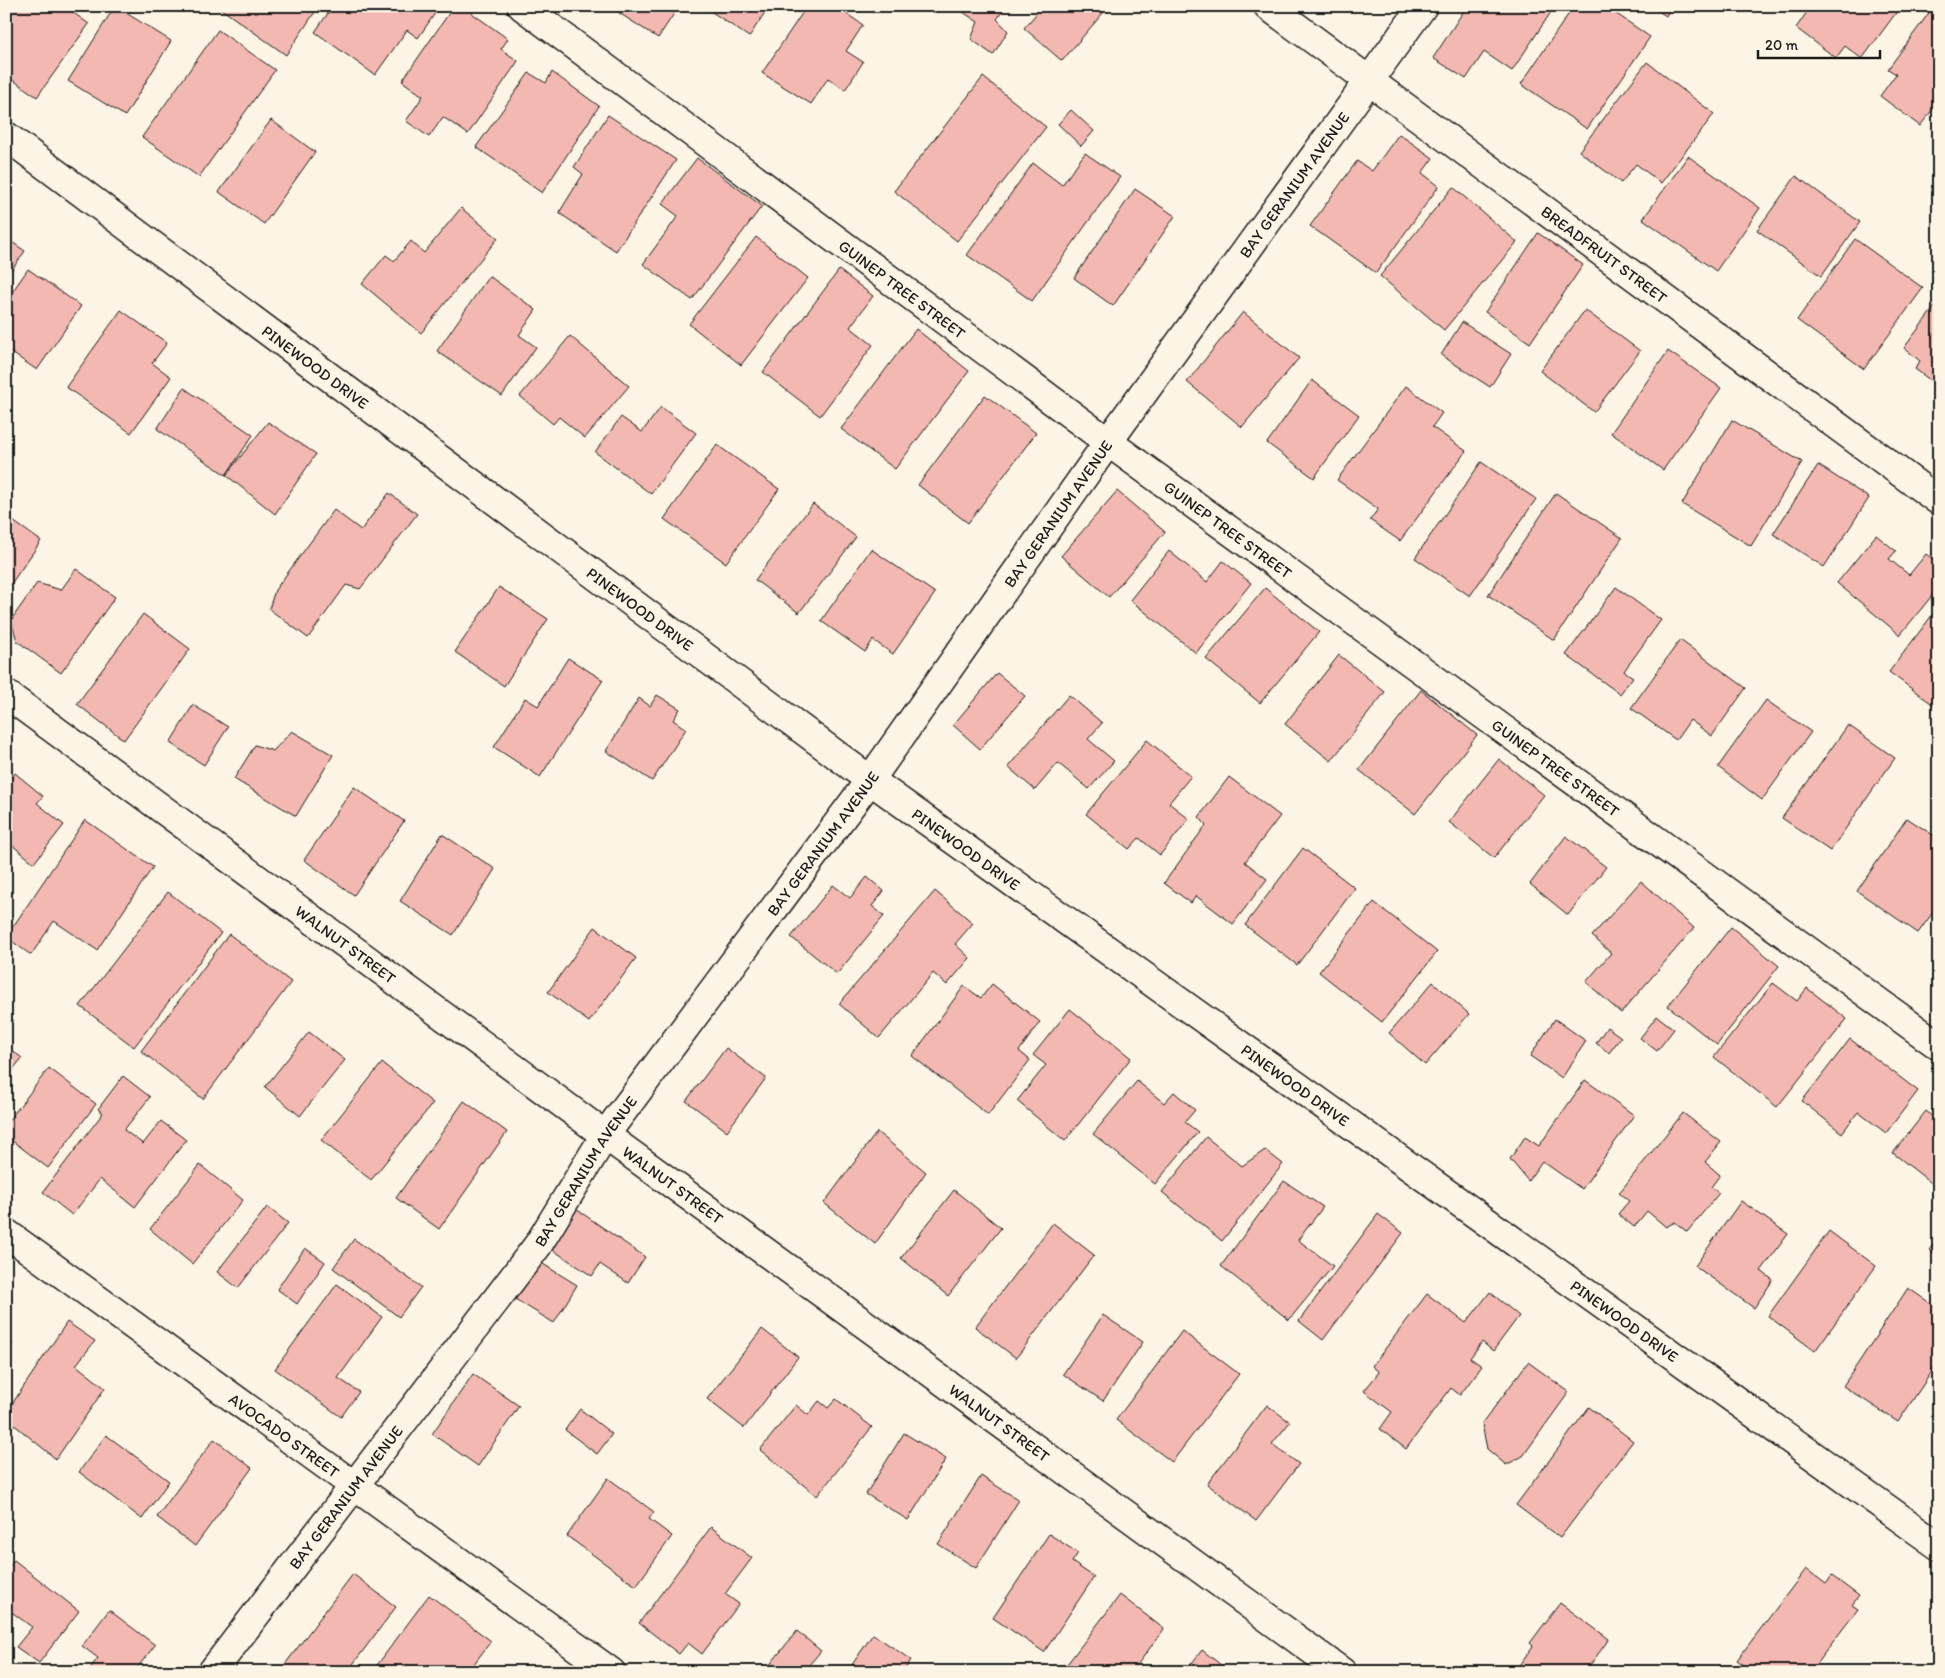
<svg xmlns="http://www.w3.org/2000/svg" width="1945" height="1678" font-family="Itim,sans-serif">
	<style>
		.building { fill: #f4b8b2; stroke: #1c1c1c }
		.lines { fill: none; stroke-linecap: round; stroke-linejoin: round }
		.minor-casing { stroke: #1c1c1c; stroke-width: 31 }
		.secondary-casing { stroke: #1c1c1c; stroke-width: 31 }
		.minor { stroke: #fcf5e5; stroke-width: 28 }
		.secondary { stroke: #fcf5e5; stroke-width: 28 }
		.labels { text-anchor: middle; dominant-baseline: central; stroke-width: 4; stroke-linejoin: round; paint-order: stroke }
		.street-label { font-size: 16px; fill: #1c1c1c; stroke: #fcf5e5 }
	</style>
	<rect width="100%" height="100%" fill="#fcf5e5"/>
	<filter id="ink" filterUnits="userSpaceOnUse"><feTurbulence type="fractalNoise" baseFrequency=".02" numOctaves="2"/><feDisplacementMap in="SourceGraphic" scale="10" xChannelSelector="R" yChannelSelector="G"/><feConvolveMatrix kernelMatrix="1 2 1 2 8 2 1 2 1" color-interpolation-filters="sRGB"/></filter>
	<g filter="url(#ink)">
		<path class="building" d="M6,6H70L68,9L89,24L37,97L6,75Z
			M115,6L171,41L125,116L68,81Z
			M217,6H319L286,55Z
			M333,6H440L418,38L407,30L375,75L315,32Z
			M454,6H462L508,39L501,49L518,61L468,134L443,117L429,137L406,121L423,96L402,81Z
			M623,6H679L658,38L619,13Z
			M703,6H769L749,37Z
			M807,6H835L863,25L846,51L863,62L845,90L828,78L811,104L762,73Z
			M954,6H1006L997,19L1008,31L993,55L971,39L978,22Z
			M1043,6H1109L1062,61L1024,28Z
			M1467,6H1555L1512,71L1484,52L1466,79L1433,58Z
			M1574,6H1605L1650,37L1587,129L1521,84Z
			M1651,6H1672L1666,16Z
			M1811,6H1901L1862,59L1845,46L1836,58L1796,28Z
			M1934,6H1939V101L1920,126L1880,96L1896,74L1888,69Z
			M218,30L275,70L199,177L142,137Z
			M1647,62L1714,114L1661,183L1636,164L1621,183L1579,151Z
			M552,72L599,106L542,193L476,147L529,73L546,83Z
			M983,77L1046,127L957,241L894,191Z
			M1071,110L1094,131L1081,146L1058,124Z
			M608,115L676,160L616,251L559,213L583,174L574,167Z
			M271,120L315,152L264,224L219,192Z
			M1399,134L1433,158L1422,173L1439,186L1376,273L1310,226L1357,161L1372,171Z
			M1085,153L1120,177L1032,301L967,255L1033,163L1062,185Z
			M1688,156L1760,208L1716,271L1643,219Z
			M697,158L762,206L692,300L643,264L678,216L662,204Z
			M1796,176L1860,222L1821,276L1757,230Z
			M1453,187L1517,242L1444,330L1380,276Z
			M1135,189L1175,216L1113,306L1074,278Z
			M461,208L498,238L421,333L362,284L386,255L394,261L411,241L424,253Z
			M1538,233L1583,265L1530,343L1485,312Z
			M756,237L808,278L741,365L689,324Z
			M6,238L25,251L6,278Z
			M1855,239L1923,288L1864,369L1797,320Z
			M28,269L81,306L37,370L6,349V301Z
			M839,270L873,296L850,327L873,345L820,416L763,372Z
			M489,276L536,310L519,335L536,347L502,396L437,351Z
			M1939,301V384L1938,386L1915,369L1920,361L1904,348Z
			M121,310L167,343L152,363L171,377L131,433L66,387Z
			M1585,310L1640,351L1594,412L1540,371Z
			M1243,312L1299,358L1242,427L1187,382Z
			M1462,322L1511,354L1490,387L1441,355Z
			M916,329L969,371L895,469L841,429Z
			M570,336L629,386L585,438L559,417L553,424L520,396Z
			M1668,351L1721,388L1663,470L1611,433Z
			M1312,380L1359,415L1314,478L1267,443Z
			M1406,386L1442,413L1432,427L1466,451L1400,541L1370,520L1378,509L1337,480Z
			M184,388L253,435L226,475L157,429Z
			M985,395L1036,433L968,523L918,485Z
			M661,407L696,433L651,494L595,452L621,417L642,432Z
			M1732,420L1802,462L1751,546L1682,504Z
			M268,422L316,454L275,514L226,475Z
			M717,445L779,489L726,563L664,519Z
			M1481,462L1536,499L1470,596L1415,558Z
			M1818,465L1869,498L1824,567L1773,534Z
			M1117,491L1165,532L1109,597L1061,556Z
			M389,493L417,514L360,589L346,585L308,638L269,609L275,590L334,510L361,530Z
			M1556,493L1622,538L1554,640L1488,595Z
			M813,504L856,537L799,613L755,580Z
			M6,516L41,541L6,591Z
			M1876,535L1896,551L1889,559L1909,575L1926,554L1939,564V587L1900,635L1837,583Z
			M871,549L935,593L893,654L873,640L865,652L821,621Z
			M1169,551L1207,582L1223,561L1251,583L1196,653L1130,600Z
			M76,569L115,597L61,673L17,641L11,620L37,583L61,590Z
			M499,587L548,619L504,686L455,652Z
			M1616,587L1661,620L1624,671L1633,677L1620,694L1566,655Z
			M1265,588L1319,632L1260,703L1206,659Z
			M1939,606V709L1889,672Z
			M143,614L190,649L124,740L77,704Z
			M1680,640L1746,688L1712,736L1690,720L1676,740L1631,708Z
			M1339,655L1385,692L1331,761L1285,724Z
			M568,658L603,680L540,777L494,747L525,698L538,706Z
			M997,673L1025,696L980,749L953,725Z
			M1421,690L1477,735L1415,814L1359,770Z
			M657,695L680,709L673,720L686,729L652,781L606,751L639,698L650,706Z
			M1069,695L1102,723L1088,739L1114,761L1089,789L1058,763L1035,790L1008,767Z
			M1766,700L1811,732L1762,800L1718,767Z
			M193,705L228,727L204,765L170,743Z
			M1848,725L1895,758L1830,851L1782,818Z
			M292,731L333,755L296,816L234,779L255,745L273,751Z
			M1147,740L1191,776L1169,803L1189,819L1160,855L1139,838L1129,849L1086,814Z
			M1499,759L1544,795L1494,858L1449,822Z
			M15,773L43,796L37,803L64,825L34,863L6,840V778L9,781Z
			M1229,777L1280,816L1245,862L1267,879L1233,924L1196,896L1191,903L1164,883L1206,825L1199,817Z
			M354,787L404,821L354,895L304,860Z
			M1907,818L1939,839V904L1918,933L1857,891Z
			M85,820L153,867L97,950L54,921L31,955L6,937Z
			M442,834L495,869L453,935L400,901Z
			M1566,836L1606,867L1568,915L1530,884Z
			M1303,848L1355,888L1297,965L1245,925Z
			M867,877L884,891L872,906L884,916L837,974L791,937L833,885L850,898Z
			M1641,881L1694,928L1621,1013L1586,982L1611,953L1592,936Z
			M935,891L973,923L955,944L970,958L947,985L933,973L879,1038L839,1004Z
			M168,892L221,933L134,1047L80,1006Z
			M1374,902L1437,952L1382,1022L1319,972Z
			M595,927L636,958L589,1022L548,992Z
			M1731,927L1779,966L1717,1045L1668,1006Z
			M229,934L291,982L203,1099L141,1051Z
			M1433,982L1469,1014L1425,1065L1389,1033Z
			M1773,983L1797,1001L1807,988L1847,1019L1777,1107L1714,1057Z
			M992,984L1040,1022L1019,1051L1030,1060L988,1115L912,1056L964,986L981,998Z
			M1070,1009L1131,1058L1065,1141L1017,1101L1046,1065L1033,1055Z
			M1657,1016L1674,1029L1657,1051L1640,1038Z
			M1555,1019L1586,1041L1562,1078L1530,1056Z
			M1607,1027L1621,1037L1609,1053L1596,1043Z
			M309,1032L345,1060L300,1116L265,1087Z
			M1850,1039L1918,1091L1886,1133L1858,1112L1842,1133L1802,1101Z
			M6,1046L22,1058L6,1078Z
			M726,1048L766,1078L727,1131L686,1101Z
			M382,1063L433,1103L371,1180L321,1140Z
			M49,1068L96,1104L48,1168L6,1136V1124Z
			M123,1076L150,1097L124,1130L143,1144L161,1121L186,1140L135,1207L100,1179L72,1215L43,1192L103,1113L98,1109Z
			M1585,1080L1634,1115L1582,1189L1542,1161L1528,1181L1510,1159L1525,1137L1539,1146Z
			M1137,1081L1164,1103L1174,1092L1195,1110L1185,1122L1198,1132L1155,1184L1093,1134Z
			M464,1101L507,1132L439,1229L396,1198Z
			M1926,1111L1939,1122V1189L1893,1153Z
			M1683,1113L1721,1142L1705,1162L1720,1175L1711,1187L1719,1193L1687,1232L1675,1222L1666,1227L1647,1211L1634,1227L1618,1214L1629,1201L1619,1193Z
			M877,1132L926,1172L875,1244L824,1203Z
			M1206,1137L1242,1166L1265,1150L1283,1164L1222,1241L1162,1192Z
			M200,1165L243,1200L192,1264L150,1229Z
			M1284,1181L1323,1207L1298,1240L1333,1266L1289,1320L1221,1266Z
			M954,1190L1001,1228L948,1296L901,1258Z
			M1741,1201L1788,1234L1761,1271L1773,1280L1754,1308L1695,1266Z
			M267,1207L288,1223L238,1288L217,1272Z
			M576,1209L645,1257L628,1283L600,1264L592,1276L550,1248Z
			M1378,1214L1403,1233L1323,1340L1299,1321Z
			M1053,1223L1094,1255L1016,1358L975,1327Z
			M1829,1231L1876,1266L1815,1351L1768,1316Z
			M1939,1237V1258L1929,1250Z
			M354,1239L421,1287L399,1317L333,1268Z
			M305,1248L325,1262L297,1304L277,1289Z
			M538,1261L577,1285L554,1323L515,1299Z
			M337,1284L382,1317L338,1378L359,1392L341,1417L275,1369Z
			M1908,1288L1939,1309V1361L1898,1422L1843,1386Z
			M1490,1292L1519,1316L1493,1351L1482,1342L1470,1358L1482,1366L1460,1395L1451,1388L1406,1449L1380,1429L1392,1412L1364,1391L1379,1372L1372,1366L1427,1294L1466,1323Z
			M1103,1315L1143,1342L1103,1401L1063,1374Z
			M67,1322L95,1341L76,1365L105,1388L56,1459L6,1418V1413Z
			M762,1329L798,1357L744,1428L707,1399Z
			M1182,1331L1239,1374L1172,1462L1116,1420Z
			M6,1339L13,1343L6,1354Z
			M1528,1362L1569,1392L1523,1456L1506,1465L1487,1449L1482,1424Z
			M473,1374L519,1406L478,1466L432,1434Z
			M836,1399L872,1427L817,1496L760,1450L796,1405L808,1415L819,1401L828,1408Z
			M1267,1405L1290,1422L1272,1444L1299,1464L1256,1521L1207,1484Z
			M1589,1407L1633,1441L1560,1538L1516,1505Z
			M580,1409L612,1434L597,1454L565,1430Z
			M904,1433L946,1459L908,1520L866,1494Z
			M106,1435L169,1481L142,1519L79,1472Z
			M214,1439L252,1468L195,1546L157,1517Z
			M981,1476L1019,1500L976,1568L938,1544Z
			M608,1478L654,1512L649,1519L672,1536L636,1586L567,1536Z
			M711,1527L752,1558L725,1594L739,1604L702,1654L688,1643L679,1654L639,1623Z
			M1049,1534L1078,1553L1072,1562L1094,1577L1044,1652L993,1618Z
			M14,1560L79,1611L39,1663L16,1647L32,1627L6,1608V1571Z
			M1806,1569L1826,1584L1832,1576L1859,1596L1852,1605L1858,1609L1810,1672H1753L1737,1660Z
			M353,1574L396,1607L347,1672L280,1671Z
			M429,1595L491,1641L468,1672H372Z
			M1120,1595L1164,1629L1132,1672H1061Z
			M1560,1603L1609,1639L1585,1672H1514L1533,1646L1530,1643Z
			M109,1610L155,1645L134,1672H87L98,1658L82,1646Z
			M797,1631L821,1651L803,1672H764Z
			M873,1634L911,1660L903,1672H847Z
			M1202,1650L1230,1672H1185Z"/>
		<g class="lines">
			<g class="minor-casing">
				<g id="minor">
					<path id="s1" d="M522,6L1108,442L1939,1046"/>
					<path id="s2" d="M1268,6L1939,501"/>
					<path id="s3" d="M6,694L605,1135L1342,1672"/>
					<path id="s4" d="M6,1233L611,1672"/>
					<path id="s5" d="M212,1672L538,1245L605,1135L870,780L1108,442L1423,6"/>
				</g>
			</g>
			<g class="secondary-casing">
				<g id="secondary">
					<path id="s6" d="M6,136L870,780L1939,1546"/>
				</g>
			</g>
			<use href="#minor" class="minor"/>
			<use href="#secondary" class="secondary"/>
		</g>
	</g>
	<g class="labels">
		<g class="street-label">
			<text stroke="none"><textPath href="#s5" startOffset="1840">BAY GERANIUM AVENUE</textPath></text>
			<text stroke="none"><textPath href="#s2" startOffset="418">BREADFRUIT STREET</textPath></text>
			<text stroke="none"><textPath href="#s1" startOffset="474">GUINEP TREE STREET</textPath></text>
			<text stroke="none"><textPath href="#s6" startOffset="386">PINEWOOD DRIVE</textPath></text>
			<text stroke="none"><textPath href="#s5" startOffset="1435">BAY GERANIUM AVENUE</textPath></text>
			<text stroke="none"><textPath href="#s1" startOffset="879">GUINEP TREE STREET</textPath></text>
			<text stroke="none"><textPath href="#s6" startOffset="791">PINEWOOD DRIVE</textPath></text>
			<text stroke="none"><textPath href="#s1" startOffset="1284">GUINEP TREE STREET</textPath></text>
			<text stroke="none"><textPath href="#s5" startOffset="1030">BAY GERANIUM AVENUE</textPath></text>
			<text stroke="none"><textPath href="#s6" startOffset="1196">PINEWOOD DRIVE</textPath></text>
			<text stroke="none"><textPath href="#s3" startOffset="422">WALNUT STREET</textPath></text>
			<text stroke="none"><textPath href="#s6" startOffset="1601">PINEWOOD DRIVE</textPath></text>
			<text stroke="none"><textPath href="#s5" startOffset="625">BAY GERANIUM AVENUE</textPath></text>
			<text stroke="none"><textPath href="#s3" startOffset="828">WALNUT STREET</textPath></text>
			<text stroke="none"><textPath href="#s6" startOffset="2006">PINEWOOD DRIVE</textPath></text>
			<text stroke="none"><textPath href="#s3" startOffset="1232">WALNUT STREET</textPath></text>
			<text stroke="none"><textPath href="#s4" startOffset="344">AVOCADO STREET</textPath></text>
			<text stroke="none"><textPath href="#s5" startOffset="220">BAY GERANIUM AVENUE</textPath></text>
		</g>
	</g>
	<rect width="1945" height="1678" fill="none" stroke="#fcf5e5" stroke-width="25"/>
	<rect x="12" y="12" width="1920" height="1653" fill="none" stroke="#1c1c1c" stroke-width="2" filter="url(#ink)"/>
	<path d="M1758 50v8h122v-8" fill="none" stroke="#1c1c1c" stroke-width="2.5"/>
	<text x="1765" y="50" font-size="15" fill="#1c1c1c" stroke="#fcf5e5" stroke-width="4" paint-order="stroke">20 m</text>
</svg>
